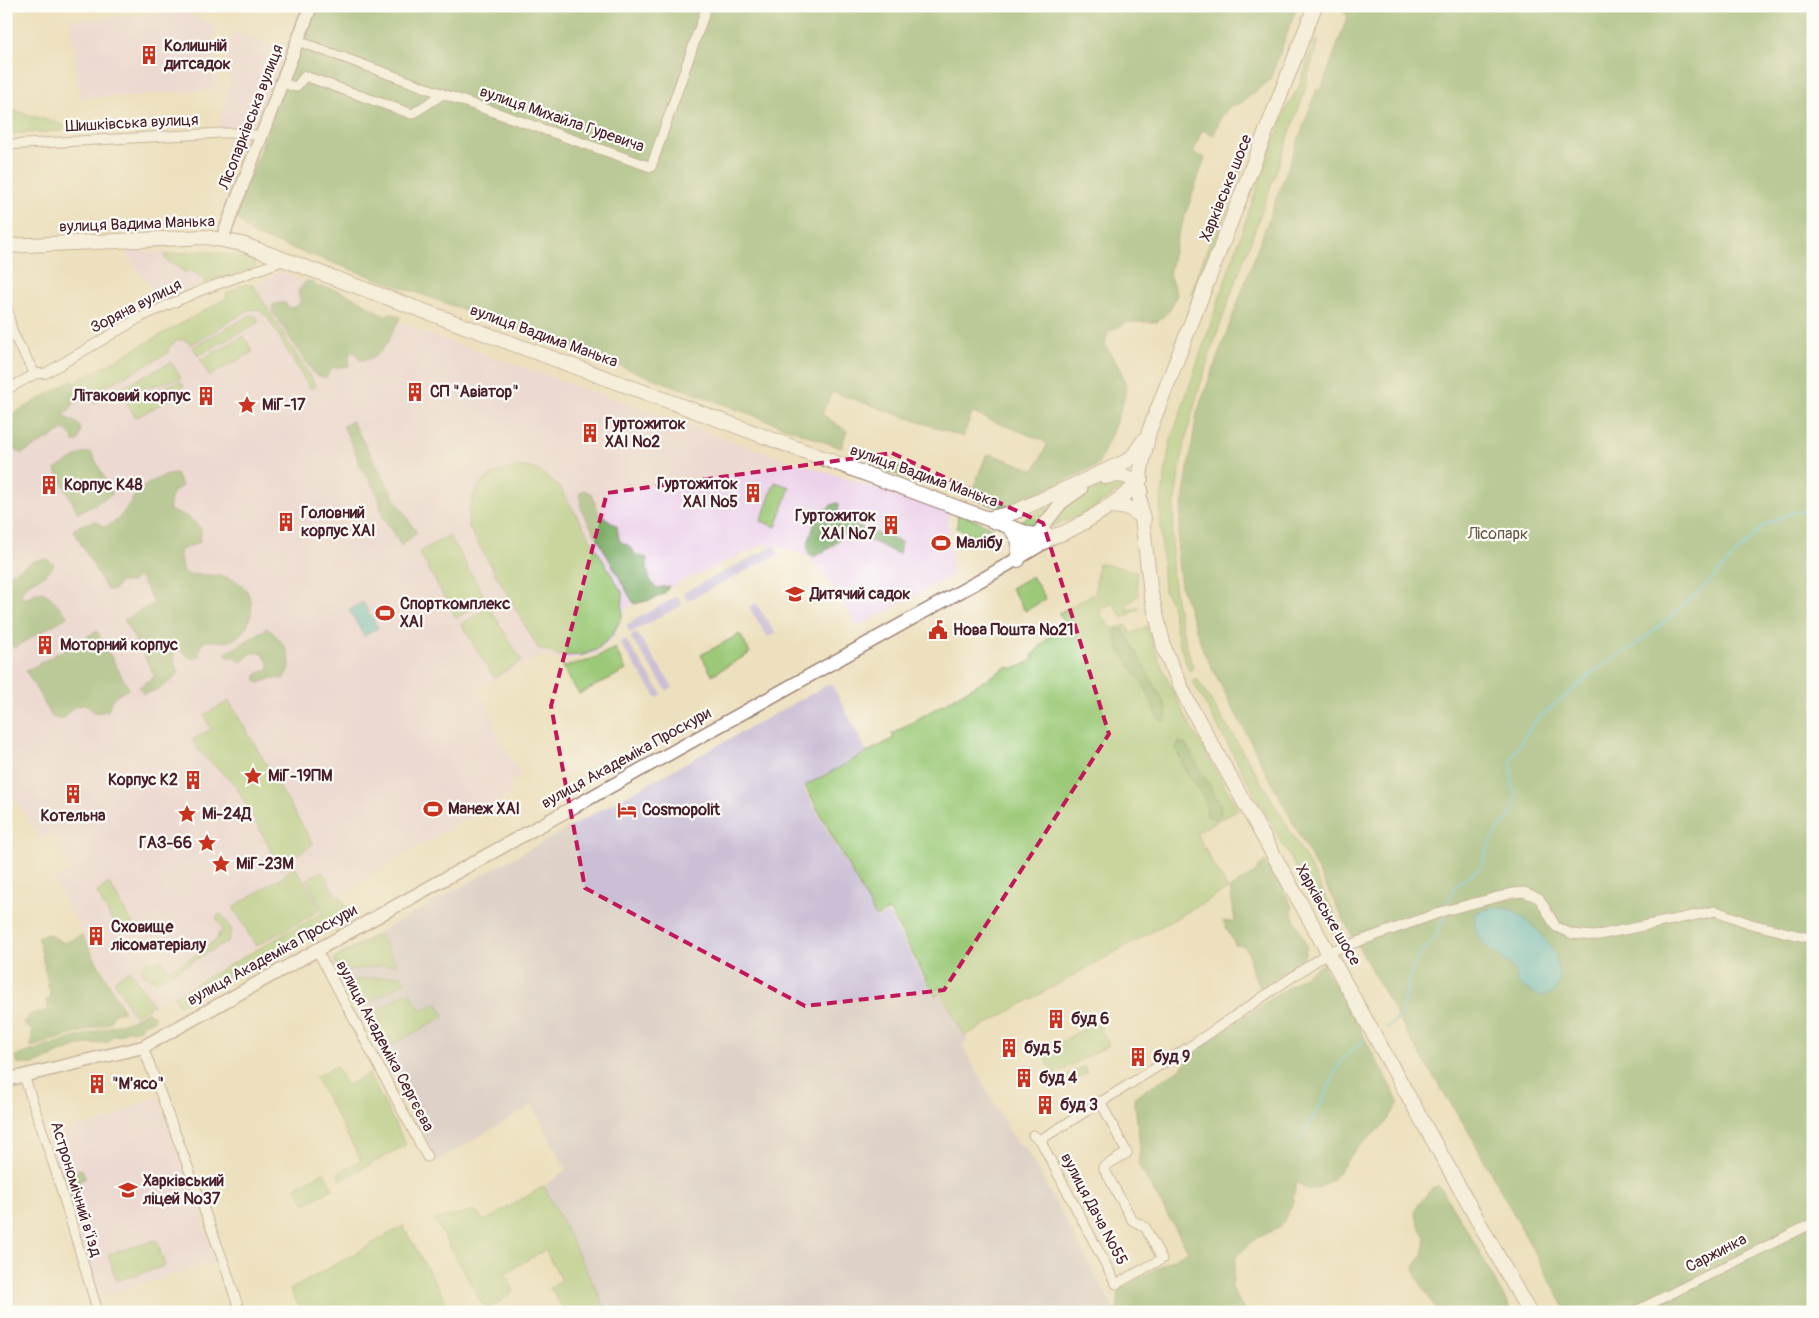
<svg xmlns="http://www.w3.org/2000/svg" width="1819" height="1318" font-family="Pangolin,sans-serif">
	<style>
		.built { fill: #ecd1ea }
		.industrial { fill: #cbbfd5 }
		.green { fill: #9bc977; stroke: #727451 }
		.forest { fill: #7cad68; stroke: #63664a }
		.water { fill: #54c0cf; stroke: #4f707d }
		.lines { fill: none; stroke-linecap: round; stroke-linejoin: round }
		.stream { stroke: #54c0cf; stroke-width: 2.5 }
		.street-casing { stroke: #9c8074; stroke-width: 11 }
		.secondary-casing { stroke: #9c8074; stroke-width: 15 }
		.primary-casing { stroke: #9c8074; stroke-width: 16 }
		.street { stroke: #fff; stroke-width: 9 }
		.secondary { stroke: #fff; stroke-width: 12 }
		.primary { stroke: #fff; stroke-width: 14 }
		.marked { fill: none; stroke: #c2185b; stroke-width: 4; stroke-dasharray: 10 6; stroke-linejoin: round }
		.labels { text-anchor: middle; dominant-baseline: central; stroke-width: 4.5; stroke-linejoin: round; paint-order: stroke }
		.poi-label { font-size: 16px; font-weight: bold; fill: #4a1f2b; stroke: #fdfcf7; text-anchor: start }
		.street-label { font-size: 16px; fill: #4a1f2b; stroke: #fdfcf7 }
		.park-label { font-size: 16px; fill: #665a46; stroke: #fdfcf7 }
	</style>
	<rect width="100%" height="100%" fill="#fdfcf7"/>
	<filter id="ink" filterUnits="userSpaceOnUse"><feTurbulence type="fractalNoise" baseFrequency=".02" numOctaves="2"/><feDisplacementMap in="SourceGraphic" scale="10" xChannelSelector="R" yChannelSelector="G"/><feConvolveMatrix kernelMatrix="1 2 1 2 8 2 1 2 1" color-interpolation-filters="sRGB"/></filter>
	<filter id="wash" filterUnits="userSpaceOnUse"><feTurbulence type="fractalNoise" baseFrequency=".0096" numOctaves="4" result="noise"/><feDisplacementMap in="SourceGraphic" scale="20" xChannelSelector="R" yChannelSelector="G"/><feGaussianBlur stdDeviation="1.12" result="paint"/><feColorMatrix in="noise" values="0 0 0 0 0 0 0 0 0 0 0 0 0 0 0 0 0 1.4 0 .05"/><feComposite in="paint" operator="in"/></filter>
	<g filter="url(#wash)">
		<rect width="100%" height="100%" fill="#ede0be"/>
		<path class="built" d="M183,13L214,24L218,89L80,99L71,20Z
			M234,31L287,50L252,130L218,128L231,79L223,69Z
			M124,252H162L197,269L210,281L161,302Z
			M281,272L420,331L746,446L948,512L952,575L858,626L826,576L810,558L792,550L765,544L632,604L625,610L614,637L596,654L559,661L540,655L478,690L496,721L493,726L521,776L508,783L513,793L379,869L322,910L131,1019L53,880L71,870L52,834L40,840L14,795L6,797V419L227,298L226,294L245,284L253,285Z
			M158,1097L217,1262L96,1298L46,1136L119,1117L118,1114Z"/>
		<path class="industrial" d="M774,546L779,554L687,601L683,593Z
			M677,596L682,605L630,633L626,625Z
			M756,603L775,633L768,637L749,607Z
			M636,632L673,687L667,691L630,636Z
			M625,639L662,694L657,698L620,643Z
			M831,683L867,752L803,787L877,919L888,913L934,997L940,994L968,1041L962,1045L1015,1141L1026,1149L1115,1310L1112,1312H597L605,1307L544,1186L566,1170L533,1105L437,1161L408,1107L414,1103L332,958Z"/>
		<path class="green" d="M1315,40L1319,41L1305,84L1307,85C1284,150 1261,214 1237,278C1205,366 1173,454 1172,549C1171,590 1182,629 1193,668L1189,671L1179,642L1170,600L1164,591L1163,574L1160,507L1170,443L1259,182L1286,109L1299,87Z
			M6,108L64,125L63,131L6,134Z
			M1241,160L1244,161L1197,295L1191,294C1206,248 1225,205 1241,160Z
			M203,251L238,256L253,261L256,267L204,283L202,277L189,270L186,273L165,259V255Z
			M245,284L253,285L316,386L314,388L310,389L267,316L259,310L250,309L191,345L185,340H177L168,349V353L6,440V421L227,298L226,294Z
			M250,315L256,316L259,322L198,356L193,347Z
			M244,336L253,352L209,376L200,360Z
			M171,362L181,378L92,403Z
			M180,381L184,386L180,388L182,392L136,418L126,401Z
			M879,459L909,471V474L905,478L876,467L874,464Z
			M524,467C540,469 550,477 561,489L623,594L622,617L611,637L596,650L583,655L560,656L538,648L468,526C468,487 486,470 524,467Z
			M1113,480H1128C1116,498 1068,525 1047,526C1065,504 1087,492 1113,480Z
			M775,482L790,487L776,527L761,521Z
			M1050,506L1034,528L1016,523Z
			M958,513L993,528L980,529V537H976L957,528Z
			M449,535L487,601L456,618L419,552Z
			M1098,563L1136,571L1138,596L1125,606L1129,610L1138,606L1139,609L1122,618L1113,603L1103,608L1095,593Z
			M1032,576L1046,599L1025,611L1011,588Z
			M1093,594L1102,611L1100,613L1110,627L1116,628L1126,625L1131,634L1147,626C1167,691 1204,749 1238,809L1196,833L1228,889L965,1036L941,993L935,996L889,910L876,917L805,786L894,738L892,734L1007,667C1016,671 1025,664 1033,659L1032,655L1064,622L1059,613Z
			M489,607L522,661L494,678L461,624Z
			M740,634L750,653L712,675L701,655Z
			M615,648L626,670L579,694L562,667L588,661Z
			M1197,679C1251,763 1303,848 1347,938L1341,943L1289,856L1202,698L1192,680Z
			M229,701L313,844L299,853L282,870L235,785L201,753L192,740L211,729L204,715Z
			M294,865L321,910L256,946L233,907L282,877Z
			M322,871L337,897L340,896L349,911L179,1005L174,996L324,912L306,880Z
			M109,883L134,927L122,934L119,933L98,895L97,892Z
			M219,915H222L232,930L228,941L158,981C149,980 143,975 141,967L146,961L162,960L168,970L205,950L206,946L217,940L219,933L223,931L216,917Z
			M379,934L396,964L341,971L334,959Z
			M130,970L153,1005L134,1016L114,980Z
			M401,975L405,982L360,1008L345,981Z
			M409,991L421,1011L437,1002L444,1016L389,1047L384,1039L379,1041L366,1017Z
			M1097,1022L1109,1045L1054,1075L1042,1052Z
			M336,1066L347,1086L369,1074L406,1145L341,1180L338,1173L361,1160L315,1077Z
			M1084,1066L1087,1073L1069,1083L1065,1076Z
			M324,1172L333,1189L305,1204L296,1187Z
			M544,1186L605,1307L597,1312H565L550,1287L562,1280L545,1250L505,1273L514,1291L486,1311L435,1220L474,1210L485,1221Z
			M403,1226L452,1312H302L290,1290Z
			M157,1240L165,1266L116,1281L108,1254Z"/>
		<path class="forest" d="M314,6H1297L1270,80L1241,103L1230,106L1220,119L1214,135L1202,130L1193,153L1205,158L1177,239L1169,274L1177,295L1169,311L1157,322H1128L1108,332L1105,345C1111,355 1126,375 1126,387C1127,400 1104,451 1098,465L1004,509L973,499L971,494L986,455L991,454L1034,470L1047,445L1042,440L972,413L963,437L832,392L822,414L847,431L841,448L585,353L252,234L239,221L237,211Z
			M1347,6H1813V1312H1567L1470,1134L1413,1044L1350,932L1204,653L1181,587L1177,554L1179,526L1197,412L1317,89L1321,90L1348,15L1344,13Z
			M306,281L313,282L317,287C338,286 368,305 385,316L390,313L401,317C389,335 385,361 360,360L355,353L350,352L349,366L332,368L326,378L314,374L272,311L273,305L284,302L289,308L298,306L300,301L298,291Z
			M72,380L77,390L72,398C76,408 68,409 64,416C75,424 86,422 78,441L75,443L66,429L21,454L6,444V418Z
			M352,421L396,500L417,533L401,546L383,518L378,495L359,464L355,451L343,426Z
			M91,452L113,494L78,513L55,469L83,453Z
			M169,474H176L182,486C172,493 169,498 170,511C184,514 192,518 201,529L200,542L179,551L182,569L186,574C201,576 218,573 232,579C260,591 256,626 233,640C224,645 213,639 203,642L199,650L200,656L193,659L179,650L173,655L178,673C171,683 156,692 143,694L139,687L155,676L124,620L154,603L139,576L132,582H120L114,590H107L73,530L80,525L96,521L104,527C123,522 127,502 141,489C148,482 160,478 169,474Z
			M584,490L591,493L599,513L617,526L619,539L624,544L628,545L637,556L647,558C647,570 647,580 657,588L669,586L664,594L654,599L634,604L582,511L579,494Z
			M837,503L839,504L837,519L901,542L899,554C885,550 873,536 858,542L844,533C837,544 826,551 813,557L809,555L807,546L819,510L827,509L831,505Z
			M47,559L54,564C48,580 25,578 21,595L24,599C30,597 36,591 42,592C48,593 65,611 67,617L14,648L6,635V577L33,561Z
			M267,628C280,638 291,651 290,668L283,679L272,678L260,683L256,681V675L269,668V664L262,653H252L241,662L235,657H228L226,653Z
			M1120,629L1124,630L1166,706L1167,714L1164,722L1158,718L1146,689L1119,649L1115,637V630Z
			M97,631L129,689C115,696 113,694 108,711L95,713L86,705L75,706L62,720L52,717L26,671Z
			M1179,742L1186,745L1221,806L1220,815L1214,819L1207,816C1207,797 1197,788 1187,774C1182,767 1180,755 1176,748Z
			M1265,861L1274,872L1292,906V914L1306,944V950L1303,960L1260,988L1251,969L1249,955L1244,946L1235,945L1223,921L1235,922L1230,888L1256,872L1259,866Z
			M48,934L64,943L82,935L124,1011L114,1013L110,1023L31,1047L32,1031L23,1023L31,1014L48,1010L46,1000L51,998L38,937Z
			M1322,964L1353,1016L1399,1103L1386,1123L1356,1149L1332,1180L1316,1189H1307L1296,1182L1292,1206L1281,1226L1252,1241L1236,1258L1232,1288L1245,1312H1117L1119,1289L1188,1251L1138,1164L1140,1148L1134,1097L1180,1069L1203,1045Z
			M148,1011L149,1014L154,1015V1021L145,1023L140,1029L131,1031L129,1029L121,1035L113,1036L108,1042L80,1045L34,1064H18L15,1056L132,1020Z
			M82,1169L86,1178L74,1185L79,1204L71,1206L61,1173Z
			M1439,1186L1466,1228L1512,1312H1438L1416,1276L1414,1267C1435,1237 1422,1240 1414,1210L1433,1187Z"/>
		<path class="water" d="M363,602L378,628L364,636L349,610Z
			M1494,907L1513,910L1539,931L1556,954L1560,980L1554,993L1540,996L1518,984C1517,979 1516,972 1513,969C1495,947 1469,947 1476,913Z"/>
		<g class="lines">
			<path class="stream" d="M1387,1028L1402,1015L1405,995L1416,958L1434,939L1443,920L1446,904L1456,885L1482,867L1486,852L1496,833L1514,811L1516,800L1512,783L1511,758L1534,722L1597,669L1636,645L1666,621L1708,583L1763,526L1791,513L1813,509
				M1298,1141C1306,1129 1314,1117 1321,1104C1334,1078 1336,1058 1364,1041"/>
		</g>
	</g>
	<g filter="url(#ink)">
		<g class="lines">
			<g class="street-casing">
				<path id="street" d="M298,41L443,94
					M282,83L296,87L305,76L412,114L443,94L651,167L707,6
					M6,145L223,133H243L260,136
					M6,303L13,334L35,374
					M6,390L35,374L46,373L141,317L202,290L285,260
					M317,950L427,1157
					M143,1047L224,1263L240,1312
					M24,1076L56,1172L98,1312
					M1033,1135L1040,1140L1189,1047L1329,952L1444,911L1513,893L1524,892L1539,898L1556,927L1572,934L1594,936L1716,911L1751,924L1813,939
					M1040,1140L1116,1284L1162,1259L1145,1227L1132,1220L1103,1167L1127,1153L1100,1101
					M1634,1312L1813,1223"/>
			</g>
			<g class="secondary-casing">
				<path id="secondary" d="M222,239L311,6
					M1030,543L1061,503L1081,489
					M6,1080L143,1047L990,575L1057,535"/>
			</g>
			<g class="primary-casing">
				<path id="primary" d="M1315,6L1149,431L1138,484L1151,594L1165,651L1187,700L1529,1312
					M6,246L206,237L242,244L1029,534C1038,535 1048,537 1057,535C1072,532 1134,493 1141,478
					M1106,477C1120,473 1135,476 1141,490
					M1111,506L1129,508L1144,519
					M990,518L1012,513L1127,461L1133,456L1144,440
					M1010,527L1019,541L1018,560"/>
			</g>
			<use href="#street" class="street"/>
			<use href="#secondary" class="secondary"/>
			<use href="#primary" class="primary"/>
		</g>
	</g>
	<path d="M0 0H1819V1318H0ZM892,453L1043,523L1109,734L944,990L805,1006L585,888L551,706L607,493Z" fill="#ede0be" fill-opacity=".55" fill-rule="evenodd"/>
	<path class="marked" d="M892,453L1043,523L1109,734L944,990L805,1006L585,888L551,706L607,493Z"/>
	<defs>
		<g id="building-bare" transform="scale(1.5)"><path d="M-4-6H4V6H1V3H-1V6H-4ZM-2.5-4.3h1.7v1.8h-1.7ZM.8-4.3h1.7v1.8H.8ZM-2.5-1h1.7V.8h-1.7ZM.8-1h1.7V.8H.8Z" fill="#c8321e" stroke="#fdfcf7" stroke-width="2.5" paint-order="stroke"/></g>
		<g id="sight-bare" transform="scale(1.5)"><path d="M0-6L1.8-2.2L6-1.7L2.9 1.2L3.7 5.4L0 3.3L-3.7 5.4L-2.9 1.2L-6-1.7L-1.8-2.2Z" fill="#c8321e" stroke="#fdfcf7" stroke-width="2.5" paint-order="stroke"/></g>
		<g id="stadium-bare" transform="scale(1.5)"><path d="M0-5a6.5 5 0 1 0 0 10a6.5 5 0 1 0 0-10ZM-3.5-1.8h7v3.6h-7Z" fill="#c8321e" stroke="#fdfcf7" stroke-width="2.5" paint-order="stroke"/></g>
		<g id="school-bare" transform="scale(1.5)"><path d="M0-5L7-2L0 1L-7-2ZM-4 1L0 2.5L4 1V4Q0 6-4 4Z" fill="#c8321e" stroke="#fdfcf7" stroke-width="2.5" paint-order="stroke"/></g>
		<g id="civic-bare" transform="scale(1.5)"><path d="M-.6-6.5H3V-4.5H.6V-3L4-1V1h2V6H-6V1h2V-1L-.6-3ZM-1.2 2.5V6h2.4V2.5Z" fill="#c8321e" stroke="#fdfcf7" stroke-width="2.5" paint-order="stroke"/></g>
		<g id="hotel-bare" transform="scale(1.5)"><path d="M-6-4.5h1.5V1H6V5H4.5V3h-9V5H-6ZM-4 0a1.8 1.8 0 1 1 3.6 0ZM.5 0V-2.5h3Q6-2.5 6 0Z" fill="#c8321e" stroke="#fdfcf7" stroke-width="2.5" paint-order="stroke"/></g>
	</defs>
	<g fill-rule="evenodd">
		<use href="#building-bare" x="149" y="55"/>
		<use href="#building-bare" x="415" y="392"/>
		<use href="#building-bare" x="206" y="396"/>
		<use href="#sight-bare" x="247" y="405"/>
		<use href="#building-bare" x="590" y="433"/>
		<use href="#building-bare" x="49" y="485"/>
		<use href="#building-bare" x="753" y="493"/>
		<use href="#building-bare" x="286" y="522"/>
		<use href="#building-bare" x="891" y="525"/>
		<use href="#stadium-bare" x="941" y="543"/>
		<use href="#school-bare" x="795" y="594"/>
		<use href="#stadium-bare" x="385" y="613"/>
		<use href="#civic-bare" x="938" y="630"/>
		<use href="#building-bare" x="45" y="645"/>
		<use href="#sight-bare" x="253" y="776"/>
		<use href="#building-bare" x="193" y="780"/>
		<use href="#building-bare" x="73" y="794"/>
		<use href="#stadium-bare" x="433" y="809"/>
		<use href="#hotel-bare" x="627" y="810"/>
		<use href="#sight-bare" x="187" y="814"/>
		<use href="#sight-bare" x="207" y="843"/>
		<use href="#sight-bare" x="221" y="864"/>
		<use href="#building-bare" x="96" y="936"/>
		<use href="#building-bare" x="1056" y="1019"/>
		<use href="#building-bare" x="1009" y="1048"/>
		<use href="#building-bare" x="1138" y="1057"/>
		<use href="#building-bare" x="1024" y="1078"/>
		<use href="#building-bare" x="97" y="1084"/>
		<use href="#building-bare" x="1045" y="1105"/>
		<use href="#school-bare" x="128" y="1190"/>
	</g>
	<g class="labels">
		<g class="poi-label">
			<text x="164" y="46">Колишній<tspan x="164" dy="18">дитсадок</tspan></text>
			<text x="430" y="392">СП "Авіатор"</text>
			<text x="191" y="396" text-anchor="end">Літаковий корпус</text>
			<text x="262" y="405">МіГ-17</text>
			<text x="605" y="424">Гуртожиток<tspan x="605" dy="18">ХАІ №2</tspan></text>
			<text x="738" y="484" text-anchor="end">Гуртожиток<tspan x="738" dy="18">ХАІ №5</tspan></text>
			<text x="64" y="485">Корпус К48</text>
			<text x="301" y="513">Головний<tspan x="301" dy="18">корпус ХАІ</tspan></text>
			<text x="876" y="516" text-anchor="end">Гуртожиток<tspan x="876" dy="18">ХАІ №7</tspan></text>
			<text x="956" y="543">Малібу</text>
			<text x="810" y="594">Дитячий садок</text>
			<text x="400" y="604">Спорткомплекс<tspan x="400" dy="18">ХАІ</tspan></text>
			<text x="953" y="630">Нова Пошта №21</text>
			<text x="60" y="645">Моторний корпус</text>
			<text x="268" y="776">МіГ-19ПМ</text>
			<text x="178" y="780" text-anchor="end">Корпус К2</text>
			<text x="448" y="809">Манеж ХАІ</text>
			<text x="642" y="810">Cosmopolit</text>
			<text x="202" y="814">Мі-24Д</text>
			<text x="73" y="816" text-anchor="middle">Котельна</text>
			<text x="192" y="843" text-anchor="end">ГАЗ-66</text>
			<text x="236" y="864">МіГ-23М</text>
			<text x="111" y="927">Сховище<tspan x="111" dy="18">лісоматеріалу</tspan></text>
			<text x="1071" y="1019">буд 6</text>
			<text x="1024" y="1048">буд 5</text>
			<text x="1153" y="1057">буд 9</text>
			<text x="1039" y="1078">буд 4</text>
			<text x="112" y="1084">"М'ясо"</text>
			<text x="1060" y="1105">буд 3</text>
			<text x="143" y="1181">Харківський<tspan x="143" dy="18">ліцей №37</tspan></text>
		</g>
		<g class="street-label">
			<text transform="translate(251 117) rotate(-69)">Лісопарківська вулиця</text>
			<text transform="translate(562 119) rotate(19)">вулиця Михайла Гуревича</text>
			<text transform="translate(132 123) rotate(-3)">Шишківська вулиця</text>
			<text transform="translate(1226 188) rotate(-68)">Харківське шосе</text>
			<text transform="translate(137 224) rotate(-2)">вулиця Вадима Манька</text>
			<text transform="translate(136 306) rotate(-27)">Зоряна вулиця</text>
			<text transform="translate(544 336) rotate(20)">вулиця Вадима Манька</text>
			<text transform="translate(924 476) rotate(20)">вулиця Вадима Манька</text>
			<text transform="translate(626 758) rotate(-29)">вулиця Академіка Проскури</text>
			<text transform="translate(1328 915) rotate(60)">Харківське шосе</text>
			<text transform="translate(272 955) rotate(-29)">вулиця Академіка Проскури</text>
			<text transform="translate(385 1046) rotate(62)">вулиця Академіка Сергєєва</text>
			<text transform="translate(76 1189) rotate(73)">Астрономічний в'їзд</text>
			<text transform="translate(1094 1209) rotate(62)">вулиця Дача №55</text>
			<text transform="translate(1716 1253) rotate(-27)">Саржинка</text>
		</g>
		<g class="park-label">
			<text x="1498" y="534">Лісопарк</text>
		</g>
	</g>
	<rect width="1819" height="1318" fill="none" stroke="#fdfcf7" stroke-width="25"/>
</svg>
